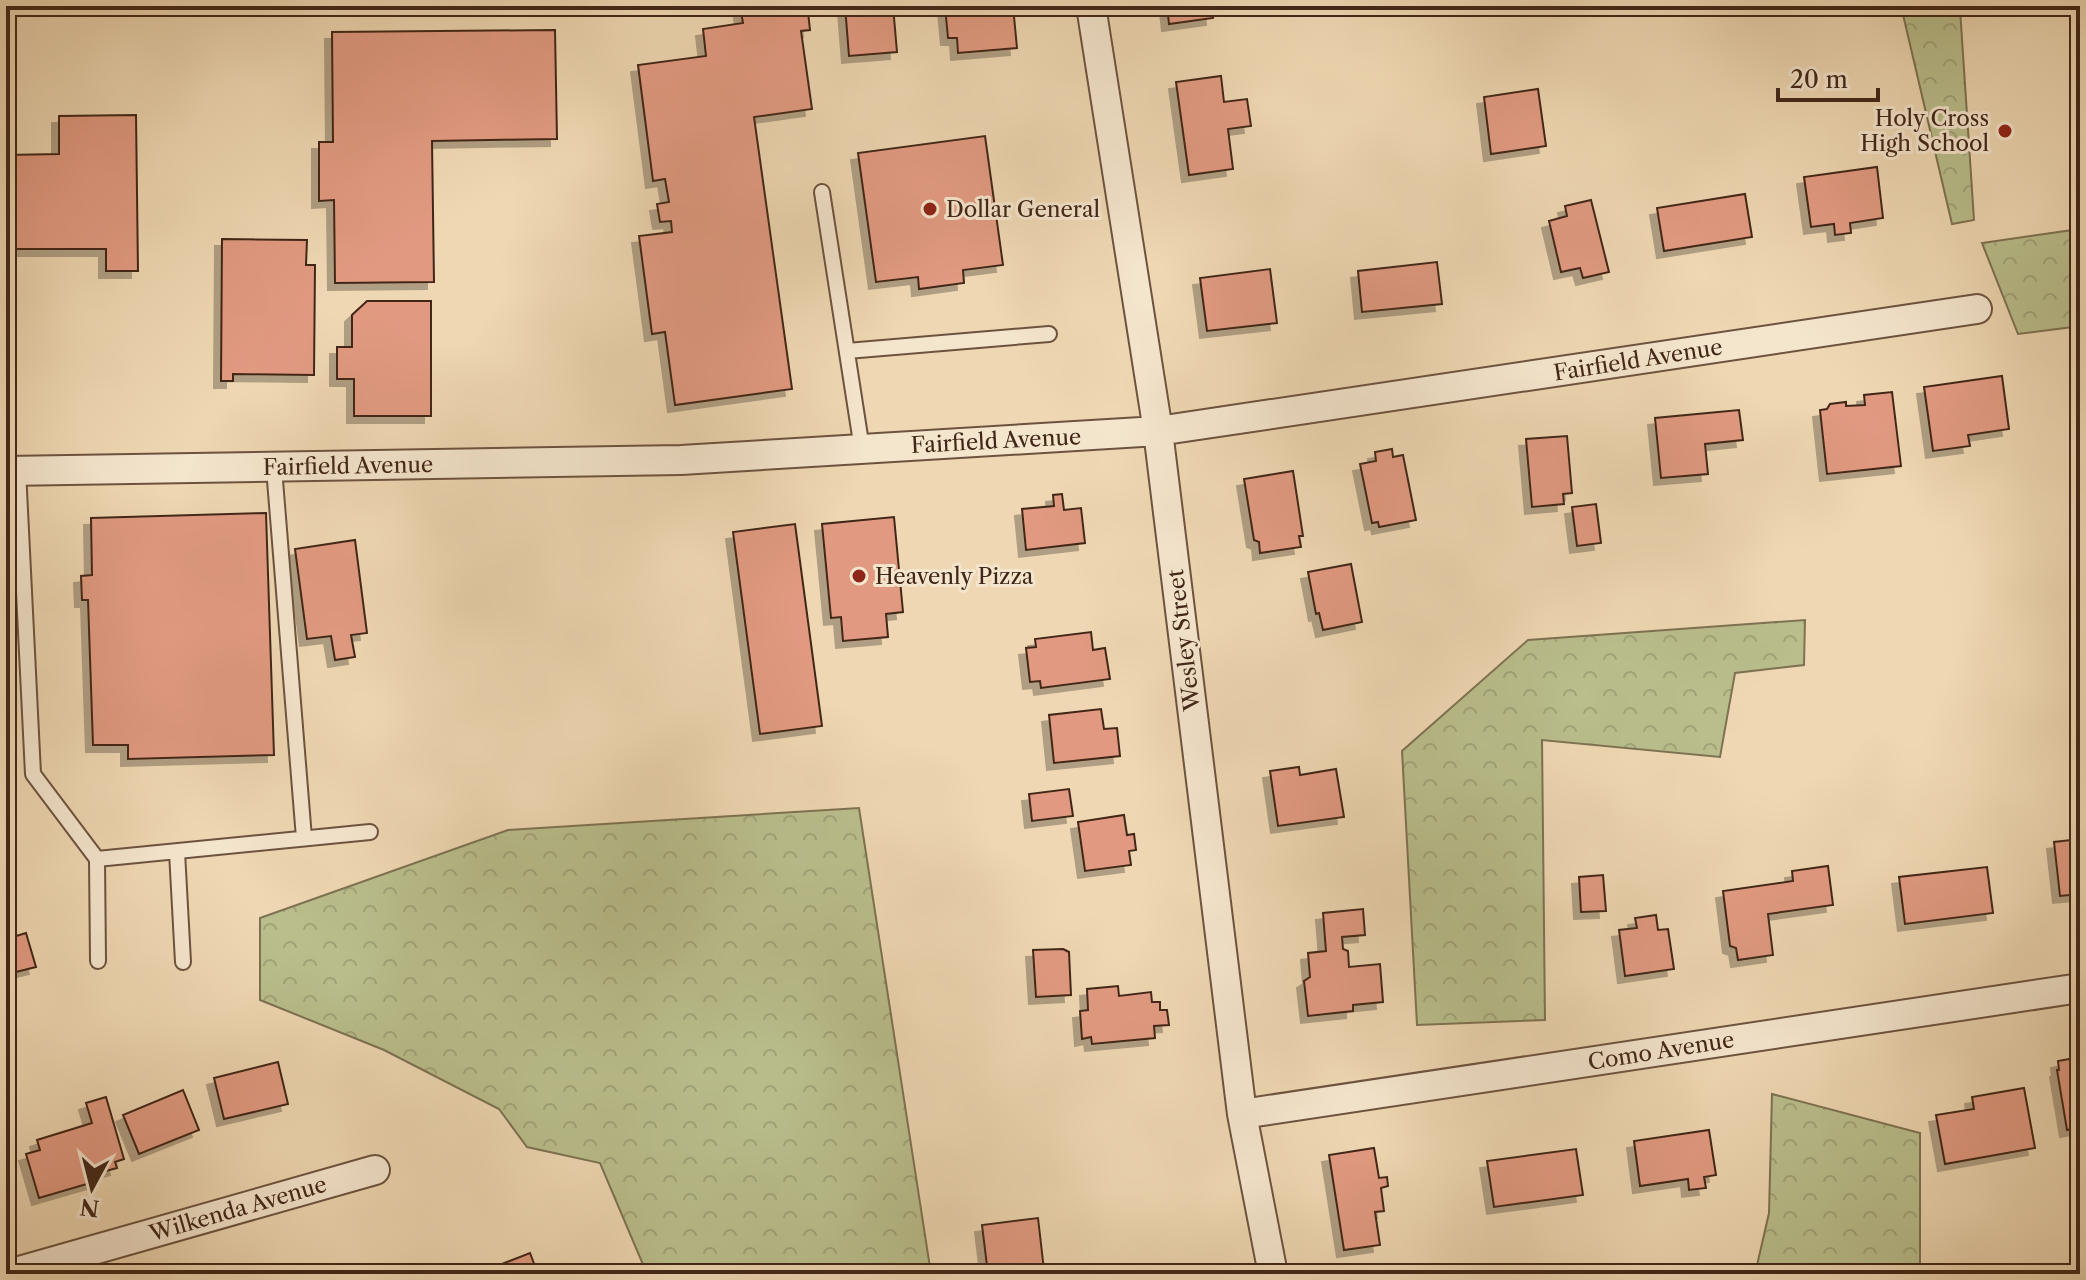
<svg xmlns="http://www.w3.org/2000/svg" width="2086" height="1280" font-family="'Libre Caslon Text',serif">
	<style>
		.forest { fill: url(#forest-crowns); stroke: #7e7252; stroke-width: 2 }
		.building { fill: #e19a81; stroke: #422719; stroke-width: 2; filter: url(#shadow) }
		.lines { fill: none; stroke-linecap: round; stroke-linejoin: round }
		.service-casing { stroke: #6d533f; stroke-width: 18 }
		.minor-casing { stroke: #6d533f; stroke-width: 32 }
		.service { stroke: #f4e5cd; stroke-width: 14 }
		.minor { stroke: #f4e5cd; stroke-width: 28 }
		.poi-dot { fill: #8f2418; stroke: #f4e5cd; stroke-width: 3 }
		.labels { text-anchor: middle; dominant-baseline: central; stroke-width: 6; stroke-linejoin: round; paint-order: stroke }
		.poi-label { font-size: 22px; fill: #422719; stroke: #f4e5cd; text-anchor: start }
		.street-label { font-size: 22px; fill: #422719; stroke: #f4e5cd }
	</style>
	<defs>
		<pattern id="forest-crowns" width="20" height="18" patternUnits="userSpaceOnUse" patternTransform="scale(2)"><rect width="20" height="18" fill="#b9be8c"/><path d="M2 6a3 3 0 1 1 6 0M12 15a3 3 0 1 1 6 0" fill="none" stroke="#a0a378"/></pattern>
		<filter id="shadow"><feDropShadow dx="-7" dy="7" stdDeviation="0" flood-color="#0004"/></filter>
	</defs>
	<rect width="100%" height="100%" fill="#eed7b2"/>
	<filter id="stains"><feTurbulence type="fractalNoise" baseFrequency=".0025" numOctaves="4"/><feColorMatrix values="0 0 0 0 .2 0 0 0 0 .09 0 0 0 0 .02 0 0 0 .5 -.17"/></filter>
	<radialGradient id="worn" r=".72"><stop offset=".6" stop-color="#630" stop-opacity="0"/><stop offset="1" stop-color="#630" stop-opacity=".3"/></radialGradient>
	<path class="forest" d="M1901,6H1981L1960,9L1974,220L1952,224Z
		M2080,229V326L2018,334L1982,243Z
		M1805,620L1804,665L1735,673L1720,757L1542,740L1545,1020L1417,1025L1402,751L1528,640Z
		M859,808L931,1274H647L600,1163L527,1147L499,1109L384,1050L260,1000V918L508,830Z
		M1772,1094L1920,1133V1274H1755L1769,1213Z"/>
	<path class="building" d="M740,6H798L799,13L808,12L810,30L801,31L812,109L754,117L792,389L675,405L665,332L652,334L639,236L672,232L671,221L660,222L657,204L669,202L665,179L653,181L638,65L706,56L703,29L743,23Z
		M845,6H893L897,52L849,56Z
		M945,6H1013L1017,48L958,53L957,38H948Z
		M1167,6H1212L1213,18L1169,24Z
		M555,30L557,139L432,141L434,282L335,283L334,200L319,201V142H333L332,32Z
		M1221,76L1224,102L1247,99L1251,126L1228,129L1233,169L1189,175L1176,82Z
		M1538,89L1546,146L1491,154L1484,97Z
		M136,115L138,271H106V249H6V155L59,154V116Z
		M985,136L1003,265L963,270L964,283L919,289L918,277L876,282L858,153Z
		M1877,167L1883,218L1850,223L1851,233L1835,235L1834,224L1811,227L1804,177Z
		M1745,194L1752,237L1664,251L1657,208Z
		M1591,200L1609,272L1583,278L1580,268L1561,272L1549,221L1567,216L1565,206Z
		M222,239L307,240L306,265H315L314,375L233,374V381H221Z
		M1437,262L1442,304L1362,312L1358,271Z
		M1270,269L1277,323L1207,331L1200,278Z
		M367,301H431V416H354V379H337V347H352V315Z
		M2002,376L2009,429L1968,435L1970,446L1933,451L1924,387Z
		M1892,392L1901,466L1827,474L1820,410L1827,409L1830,404L1846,402V406L1865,405L1864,395Z
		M1739,410L1743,440L1705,444L1708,474L1661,478L1655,418Z
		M1567,436L1572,493L1563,494L1564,504L1532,507L1526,439Z
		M1392,449L1393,457L1403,455L1416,520L1379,527L1378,522L1372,523L1360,464L1376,461L1375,452Z
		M1293,471L1303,536H1299L1301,547L1260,553L1259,542L1254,540L1244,479Z
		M1062,494L1064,510L1081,508L1085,543L1026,550L1022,509L1054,506L1053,495Z
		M1596,504L1601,543L1577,546L1572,507Z
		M266,513L274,755L128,759V745H93L88,600H82L81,576L92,575L91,518Z
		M894,517L903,612L886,614L888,637L843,641L841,617L831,618L822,524Z
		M795,524L822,726L760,734L733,532Z
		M355,540L367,633L351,635L355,657L335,660L331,636L307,639L295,549Z
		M1351,564L1362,622L1323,630L1319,613L1316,614L1308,572Z
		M1091,632L1093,650L1105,648L1110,679L1041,688L1040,681L1030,682L1026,648L1036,647L1035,639Z
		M1101,709L1104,729L1117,728L1120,756L1054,763L1049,715Z
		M1299,767L1300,775L1336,769L1344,817L1278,826L1270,771Z
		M1069,789L1073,816L1032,821L1029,794Z
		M1124,815L1127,835L1134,834L1136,850L1129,851L1131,865L1085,871L1078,822Z
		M2080,839V894L2060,896L2054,842Z
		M1828,866L1833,905L1768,914L1773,955L1738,960L1736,948L1730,946L1723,891L1793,881L1792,871Z
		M1987,867L1993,913L1905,924L1899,877Z
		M1603,875L1606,911L1581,912L1579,877Z
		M1363,909L1365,935L1342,937L1343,949L1348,951L1349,967L1380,964L1383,1002L1353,1005V1011L1308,1016L1304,981L1310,977L1308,953L1326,951L1323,913Z
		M1656,915L1658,930L1668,929L1674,969L1625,976L1619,930L1637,928L1635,918Z
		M26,933L36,967L8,974L6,939Z
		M1063,949L1069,952L1071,995L1036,997L1033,950Z
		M1118,986L1119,996L1151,992L1152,1002H1160V1010H1167L1169,1025L1154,1026L1155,1038L1092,1044L1091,1037L1082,1039L1080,1011L1088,1010L1087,989Z
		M2080,1057V1137L2078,1128L2067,1130L2057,1070H2059L2058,1061Z
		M278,1062L288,1104L224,1119L214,1078Z
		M2024,1088L2035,1148L1945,1164L1936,1115L1974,1109L1972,1097Z
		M183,1090L199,1130L139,1154L123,1115Z
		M106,1097L124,1159L115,1162L117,1168L95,1174L97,1181L39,1198L26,1154L40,1150L37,1140L92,1123L86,1103Z
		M1709,1130L1716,1175L1704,1177L1706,1188L1689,1190L1688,1179L1640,1186L1634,1141Z
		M1374,1148L1379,1178L1387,1177L1388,1186L1381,1188L1384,1211L1375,1212L1380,1245L1344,1250L1329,1155Z
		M1576,1149L1583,1195L1494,1207L1487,1161Z
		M1038,1218L1044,1270L1035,1271L1036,1274H988L982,1225Z
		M530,1253L538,1274H491L489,1269Z"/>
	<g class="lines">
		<g class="service-casing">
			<path id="service" d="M822,192L862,449
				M847,351L1049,334
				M274,468L304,838
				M18,470L33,774L97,859L98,961
				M177,852L183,962
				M97,859L370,832"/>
		</g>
		<g class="minor-casing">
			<path id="minor" d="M1091,6L1158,431L1242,1114L1273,1274
				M6,471L681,460L1158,431L1977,309
				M1242,1114L2080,988
				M9,1274L375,1170"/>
		</g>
		<use href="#service" class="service"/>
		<use href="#minor" class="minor"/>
	</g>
	<g class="poi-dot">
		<circle cx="2005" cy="131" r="8"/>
		<circle cx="930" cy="209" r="8"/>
		<circle cx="859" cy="576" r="8"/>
	</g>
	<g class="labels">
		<g class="poi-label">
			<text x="1989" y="118" text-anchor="end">Holy Cross<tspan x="1989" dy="25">High School</tspan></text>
			<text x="946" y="209">Dollar General</text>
			<text x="875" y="576">Heavenly Pizza</text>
		</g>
		<g class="street-label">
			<text transform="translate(1638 360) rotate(-9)">Fairfield Avenue</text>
			<text transform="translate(996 441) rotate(-3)">Fairfield Avenue</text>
			<text transform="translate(348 466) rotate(-1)">Fairfield Avenue</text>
			<text transform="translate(1184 640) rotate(-97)">Wesley Street</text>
			<text transform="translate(1661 1051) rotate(-9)">Como Avenue</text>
			<text transform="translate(238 1209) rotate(-16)">Wilkenda Avenue</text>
		</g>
	</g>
	<rect width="2086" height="1280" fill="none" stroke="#eed7b2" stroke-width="32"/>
	<rect x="8" y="8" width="2070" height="1264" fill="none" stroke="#422719" stroke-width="4"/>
	<rect x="16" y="16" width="2054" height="1248" fill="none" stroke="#422719" stroke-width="2"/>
	<g transform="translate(92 1188) rotate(187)" stroke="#f4e5cd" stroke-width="6" paint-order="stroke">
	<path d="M0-6L14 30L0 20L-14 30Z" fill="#422719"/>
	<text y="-12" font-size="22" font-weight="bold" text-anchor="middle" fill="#422719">N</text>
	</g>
	<path d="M1778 88v12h100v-12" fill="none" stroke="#422719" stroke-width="4"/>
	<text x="1790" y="88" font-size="24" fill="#422719" stroke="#f4e5cd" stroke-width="6" paint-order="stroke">20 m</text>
	<rect width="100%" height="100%" filter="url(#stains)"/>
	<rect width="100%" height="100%" fill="url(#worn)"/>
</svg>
